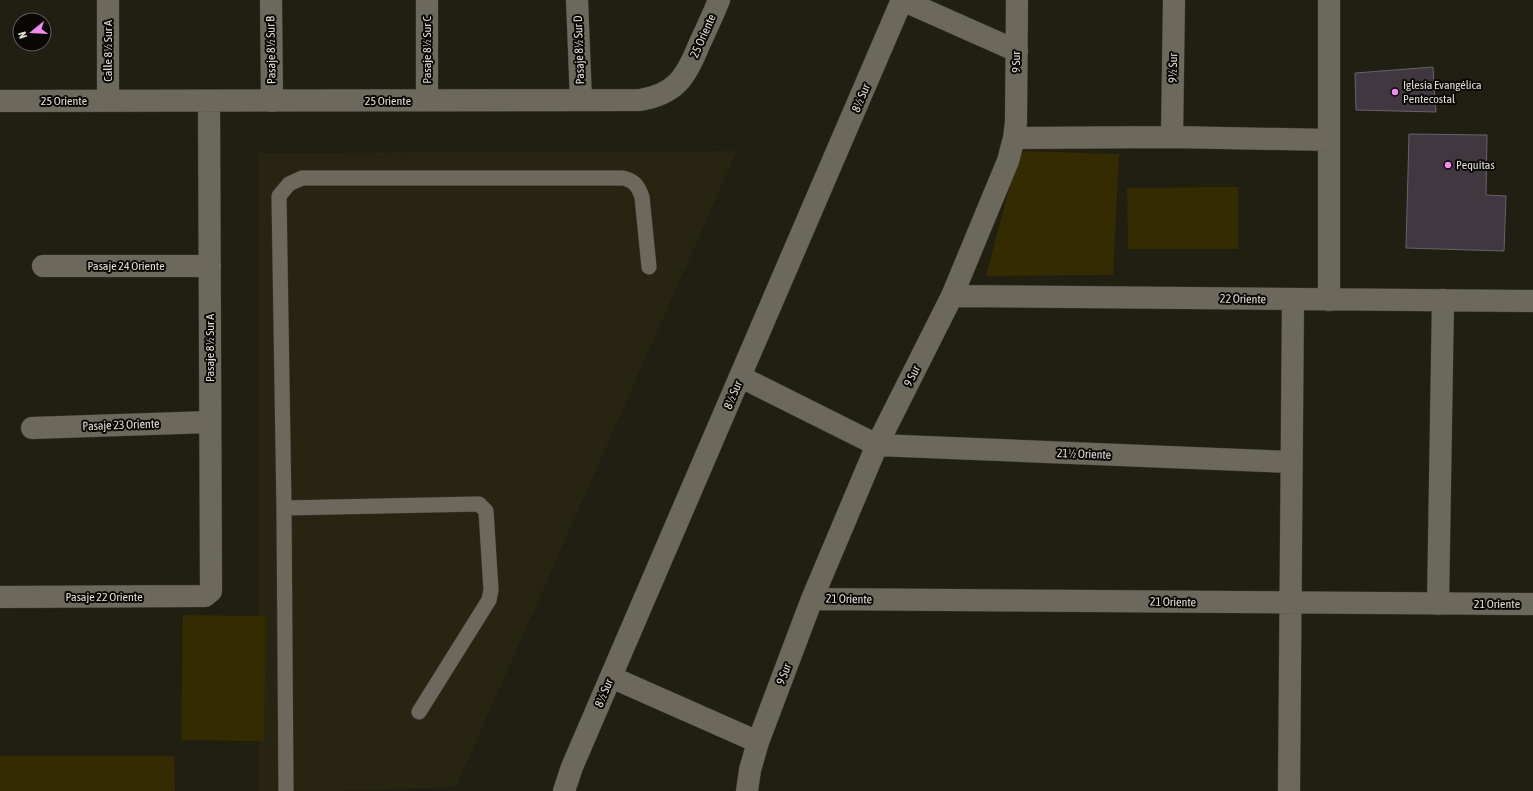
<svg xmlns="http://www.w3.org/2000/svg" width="1533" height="791" font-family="'Asap Condensed',sans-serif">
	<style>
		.built { fill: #282412 }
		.green { fill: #352b00 }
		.building { fill: #413740; stroke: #6b616b }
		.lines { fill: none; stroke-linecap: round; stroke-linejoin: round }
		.lane-casing { stroke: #393730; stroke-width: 16 }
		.street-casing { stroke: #393730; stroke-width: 23 }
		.lane { stroke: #6c685b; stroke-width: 15 }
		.street { stroke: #6c685b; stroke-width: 22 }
		.poi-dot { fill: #f489f0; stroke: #090804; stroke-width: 1.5 }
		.labels { text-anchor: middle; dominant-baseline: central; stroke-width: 4; stroke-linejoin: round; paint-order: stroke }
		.street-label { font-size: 12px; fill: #e0ded6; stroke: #090804 }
		.poi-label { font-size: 12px; fill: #e0ded6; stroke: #090804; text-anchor: start }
	</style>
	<rect width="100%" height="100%" fill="#211e12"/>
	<path class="built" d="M737,151L456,787L334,791H259V153Z"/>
	<path class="green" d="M1019,151L1119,154L1113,275L986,276Z
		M1238,187V249H1128L1127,188Z
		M183,615L266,616L264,741L181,740Z
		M0,756H174L175,791H0Z"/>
	<path class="building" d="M1433,67L1436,112L1356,110L1355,73Z
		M1409,134L1487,135L1486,195L1506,196L1504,251L1406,248Z"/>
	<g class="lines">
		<g class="lane-casing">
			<path id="lane" d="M284,508L479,504L486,511L491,590L489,600L419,712
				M286,791L284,508L279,196L289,184L302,178H623C635,181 638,186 642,197L649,267"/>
		</g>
		<g class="street-casing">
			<path id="street" d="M271,0L272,101
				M427,0V100
				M577,0L581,100
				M902,0L1017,51
				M1329,0V300
				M0,101L640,100C676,94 686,77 699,45C706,30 713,15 719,0
				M108,101V0
				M1172,137L1174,0
				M1014,138L1172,137L1329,140
				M43,266H210
				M952,296L1533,301
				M741,377L877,445L1291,462
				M32,428L210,422
				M0,597L201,596H205L211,591L209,101
				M812,599L1533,604
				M1438,604L1443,300
				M611,677L758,742
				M564,791L572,767L902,0
				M747,791L750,770L758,742L812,599L877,445L952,296L1008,161L1014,138L1016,122L1017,0
				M1289,791L1293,299"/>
		</g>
		<use href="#lane" class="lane"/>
		<use href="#street" class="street"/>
	</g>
	<g class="poi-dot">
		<circle cx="1395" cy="92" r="4"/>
		<circle cx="1448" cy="165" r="4"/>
	</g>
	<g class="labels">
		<g class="street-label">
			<text transform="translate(703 36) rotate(-66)">25 Oriente</text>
			<text transform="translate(271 50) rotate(-91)">Pasaje 8½ Sur B</text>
			<text transform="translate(427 50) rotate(-90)">Pasaje 8½ Sur C</text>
			<text transform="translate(579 50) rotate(-92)">Pasaje 8½ Sur D</text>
			<text transform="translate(108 51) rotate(-90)">Calle 8½ Sur A</text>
			<text transform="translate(1016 62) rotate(-90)">9 Sur</text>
			<text transform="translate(1173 68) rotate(-89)">9½ Sur</text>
			<text transform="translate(861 98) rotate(-67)">8½ Sur</text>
			<text x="64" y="101">25 Oriente</text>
			<text x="388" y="101">25 Oriente</text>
			<text x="126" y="266">Pasaje 24 Oriente</text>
			<text transform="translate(1243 299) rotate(1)">22 Oriente</text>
			<text transform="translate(210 348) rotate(-90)">Pasaje 8½ Sur A</text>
			<text transform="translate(912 376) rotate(-63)">9 Sur</text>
			<text transform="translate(733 395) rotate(-67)">8½ Sur</text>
			<text transform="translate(121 425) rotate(-2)">Pasaje 23 Oriente</text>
			<text transform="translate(1084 454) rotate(2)">21½ Oriente</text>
			<text x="104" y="597">Pasaje 22 Oriente</text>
			<text transform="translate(849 599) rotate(1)">21 Oriente</text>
			<text transform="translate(1173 602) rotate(1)">21 Oriente</text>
			<text x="1497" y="604">21 Oriente</text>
			<text transform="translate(784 674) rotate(-69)">9 Sur</text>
			<text transform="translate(604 693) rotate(-67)">8½ Sur</text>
		</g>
		<g class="poi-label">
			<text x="1403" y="85">Iglesia Evangélica<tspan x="1403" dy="14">Pentecostal</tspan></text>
			<text x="1456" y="165">Pequitas</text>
		</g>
	</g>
	<g transform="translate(32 32) rotate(252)"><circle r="19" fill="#090804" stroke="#5f5e58"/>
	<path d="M0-3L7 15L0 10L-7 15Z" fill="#f489f0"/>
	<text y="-6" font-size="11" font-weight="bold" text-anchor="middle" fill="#e0ded6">N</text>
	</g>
</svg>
